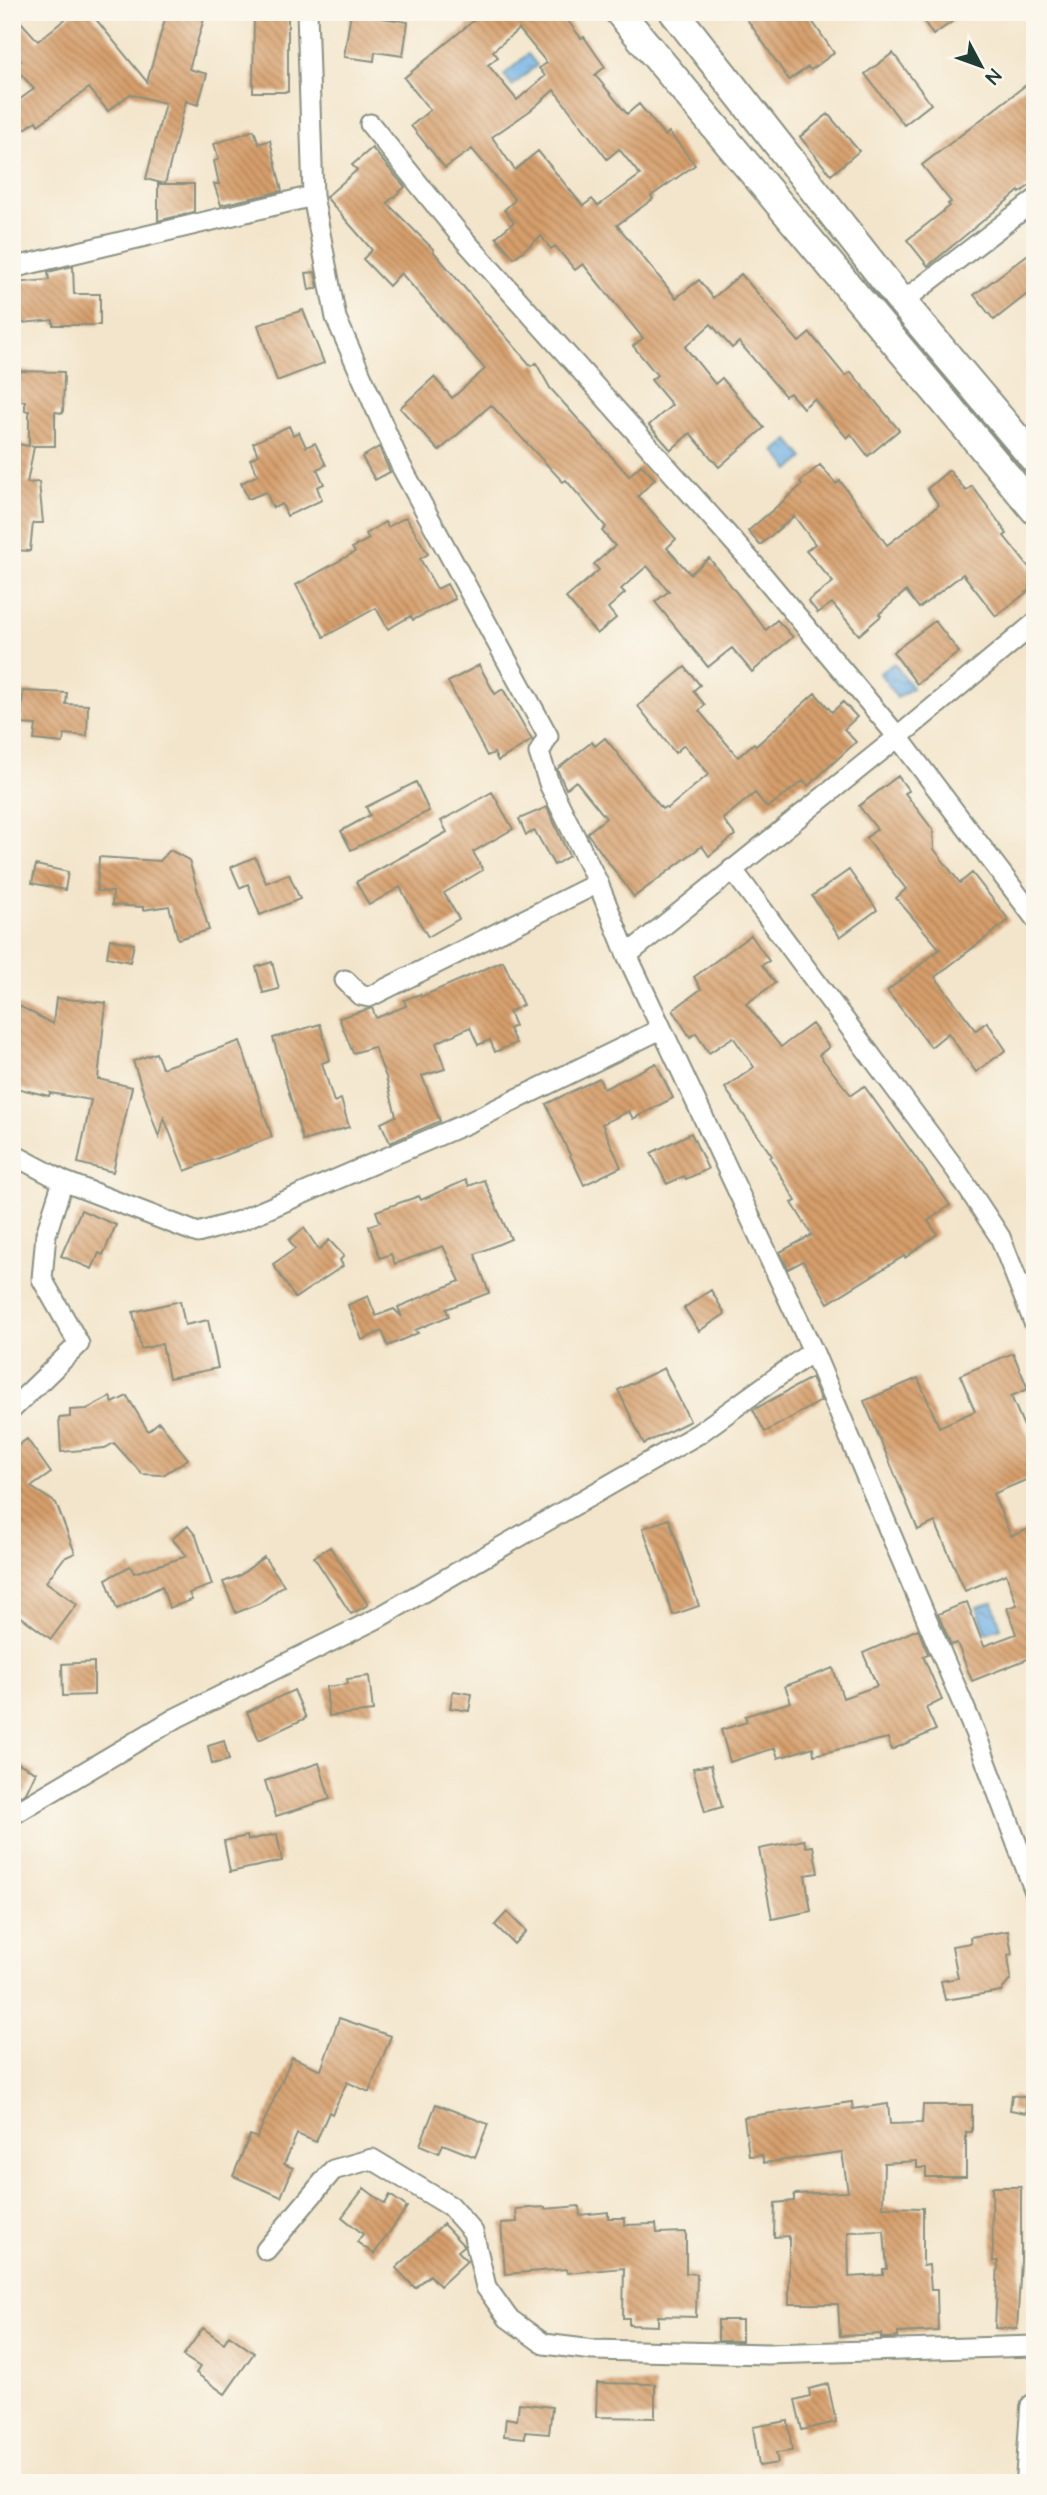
<svg xmlns="http://www.w3.org/2000/svg" width="1047" height="2495" font-family="'Architects Daughter',sans-serif">
	<style>
		.water { fill: url(#water-ripples); stroke: #47778c; stroke-width: 2 }
		.building { fill: url(#building-back-hatch); fill-rule: evenodd }
		.lines { fill: none; stroke-linecap: round; stroke-linejoin: round }
		.street-casing { stroke: #899180; stroke-width: 23 }
		.secondary-casing { stroke: #899180; stroke-width: 32 }
		.street { stroke: #fff; stroke-width: 19 }
		.secondary { stroke: #fff; stroke-width: 28 }
	</style>
	<defs>
		<pattern id="water-ripples" width="26" height="14" patternUnits="userSpaceOnUse" patternTransform="scale(1.75)"><rect width="26" height="14" fill="#6fb1e4"/><path d="M2 4q2-2 4 0t4 0M15 11q2-2 4 0t4 0" fill="none" stroke="#5b91ba"/></pattern>
		<pattern id="building-back-hatch" width="6" height="6" patternUnits="userSpaceOnUse" patternTransform="scale(1.75)"><rect width="6" height="6" fill="#d69e6b"/><path d="M-1 5l2 2M0 0l6 6M5-1l2 2" fill="none" stroke="#ad8259"/></pattern>
	</defs>
	<rect width="100%" height="100%" fill="#fbf7ec"/>
	<filter id="ink" filterUnits="userSpaceOnUse"><feTurbulence type="fractalNoise" baseFrequency=".0143" numOctaves="2"/><feDisplacementMap in="SourceGraphic" scale="14" xChannelSelector="R" yChannelSelector="G"/><feConvolveMatrix kernelMatrix="1 2 1 2 8 2 1 2 1" color-interpolation-filters="sRGB"/></filter>
	<filter id="wash" filterUnits="userSpaceOnUse"><feTurbulence type="fractalNoise" baseFrequency=".00686" numOctaves="4" result="noise"/><feDisplacementMap in="SourceGraphic" scale="28" xChannelSelector="R" yChannelSelector="G"/><feGaussianBlur stdDeviation="1.57" result="paint"/><feColorMatrix in="noise" values="0 0 0 0 0 0 0 0 0 0 0 0 0 0 0 0 0 1.4 0 .05"/><feComposite in="paint" operator="in"/></filter>
	<g filter="url(#wash)">
		<rect width="100%" height="100%" fill="#f3e5cb"/>
		<path class="water" d="M528,54L537,65L512,86L504,75Z
			M789,440L804,458L790,470L775,451Z
			M894,663L912,688L897,698L880,673Z
			M993,1602L1001,1628L986,1633L977,1607Z"/>
		<g id="blocks">
			<path class="building" d="M12,12L38,41L74,12H90L147,82L167,12H206L189,69L207,74L198,105L186,101L165,184L146,179L165,103L130,94L108,111L89,88L38,125L36,121L25,129L22,124L12,131V105L34,89L15,67L21,61L12,50Z
				M254,12H288V92H253Z
				M351,12H381V18L408,22L403,56L375,52L374,61L344,57Z
				M484,12H561L581,38L584,37L605,67L595,75L627,114L639,104L665,136L669,132L695,165L651,196L653,199L617,225L676,298L699,280L713,298L741,274L799,342L810,333L845,376L851,372L899,430L868,456L851,434L847,438L814,399L803,408L790,393L785,396L739,342L732,348L711,324L685,347L715,384L722,378L764,428L719,467L690,433L671,450L649,425L672,405L651,380L657,375L633,346L643,338L583,264L575,270L555,246L551,249L541,236L514,258L496,237L514,222L504,210L515,200L472,149L445,168L411,126L430,110L404,78ZM519,29L547,63L539,68L545,76L517,100L488,65L498,57L493,51ZM554,90L607,159L619,149L640,175L598,206L592,199L583,206L538,151L515,170L492,137L531,110Z
				M742,12H806L834,53L811,70L808,67L789,80Z
				M918,12H966L933,35Z
				M893,53L931,104L904,125L865,74Z
				M1035,78V181L1020,193L1019,191L928,266L907,240L950,206L948,204L951,202L922,165Z
				M828,114L859,151L831,175L800,137Z
				M254,130L259,144L270,140L282,191L221,205L214,184H219L214,161L219,159L214,144Z
				M372,148L405,187L387,203L434,250L433,251L531,366L536,363L550,388L629,476L641,465L655,479L638,496L676,539L667,548L690,574L709,558L766,630L777,620L793,637L752,672L732,648L708,667L655,602L669,591L647,566L621,589L625,593L608,608L616,618L597,634L566,598L599,570L594,564L615,546L602,531L606,527L566,480L563,482L491,405L439,451L400,408L434,377L452,398L485,369L401,273L389,286L363,259L372,250L326,197L357,170L352,165Z
				M158,184H194V212L158,221Z
				M1035,249V288L994,320L974,295Z
				M73,266L74,294H100V325H53V320L12,324V283L49,280L48,272Z
				M315,272L318,288L309,290L306,273Z
				M303,310L324,363L277,381L258,325Z
				M12,371L64,372L63,413L55,412V446H31L34,447L27,483L39,482L43,523H33L30,551L12,550V443L29,446V411H25V401H12Z
				M289,426L293,435L299,432L306,447L315,443L326,465L317,469L324,484L317,487L322,500L287,516L282,504L273,508L266,492L248,499L241,483L258,475L250,459L258,455L253,443Z
				M379,447L390,472L375,480L362,457Z
				M820,465L836,484L840,481L887,545L939,505L927,489L949,470L966,491L972,486L988,507L1007,534L1004,536L1035,575V586L996,616L963,574L919,608L906,591L879,614L881,616L859,635L832,603L818,613L808,601L833,582L806,551L815,544L794,516L760,545L748,531L802,485L800,482Z
				M406,517L428,554L420,559L437,589L447,584L455,599L413,620L411,616L388,629L376,608L324,637L296,585L355,552L352,548L369,539L366,534L385,522L388,527Z
				M935,621L959,652L917,684L893,652Z
				M479,665L495,694L503,689L532,740L498,761L494,753L487,756L448,682Z
				M685,667L700,685L693,691L705,705L699,711L738,757L754,743L756,746L815,693L832,712L843,702L857,717L844,729L856,742L808,786L803,781L767,808L755,793L723,819L735,835L709,856L702,846L634,897L587,833L606,818L576,781L566,789L557,769L592,742L595,746L605,738L662,809L665,807L667,809L709,774L684,745L675,753L638,706Z
				M23,691L67,693L66,704L88,705L87,736L64,734L63,743L34,740L36,725L21,724Z
				M898,776L909,791L905,793L933,830L934,849L960,883L972,873L1009,920L935,977L976,1030L987,1022L1006,1050L976,1072L948,1033L931,1047L887,991L940,949L896,898L906,889L866,838L877,829L859,806Z
				M416,782L429,811L351,850L341,831L370,815L366,807Z
				M492,792L513,829L473,852L483,870L444,893L459,919L428,937L400,887L369,905L356,882L447,832L441,821Z
				M547,807L569,856L554,865L535,831L526,835L519,819Z
				M170,850L189,860L209,930L178,939L169,906L143,910V907L112,905L113,892L97,891L99,857L160,861Z
				M255,857L266,883L289,874L300,899L260,915L248,884L240,888L231,867Z
				M36,865L68,872L65,890L32,883Z
				M849,870L877,910L840,937L812,896Z
				M751,935L769,961L762,965L775,983L746,1004L781,1047L812,1024L829,1047L819,1055L851,1095L864,1086L950,1205L928,1221L937,1234L905,1258L904,1256L828,1303L803,1261L788,1269L780,1252L812,1235L792,1203L796,1201L770,1158L772,1156L725,1088L754,1067L733,1037L709,1053L696,1033L690,1037L673,1010L701,989L694,977Z
				M110,939L134,944L130,962L107,957Z
				M503,961L523,1005L509,1012L515,1026L509,1029L516,1043L495,1052L490,1040L478,1045L470,1027L436,1043L445,1069L422,1076L440,1121L390,1143L381,1123L396,1116L386,1077L374,1047L353,1053L339,1018L372,1008L376,1018L406,1006L404,1000L420,994L421,997Z
				M272,962L279,989L263,993L256,967Z
				M56,998L106,1003L98,1079L132,1087L113,1172L78,1163L91,1100L50,1093L49,1096L12,1087V1002L53,1024Z
				M320,1024L330,1060L322,1063L334,1102L341,1099L349,1127L303,1141L273,1038Z
				M240,1041L272,1137L185,1171L164,1118L159,1138L133,1061L156,1053L162,1068Z
				M656,1063L673,1098L633,1119L629,1111L602,1124L621,1167L584,1185L546,1104L599,1078L604,1089Z
				M691,1133L708,1169L686,1179L684,1176L667,1184L651,1153Z
				M466,1180L469,1186L484,1180L511,1239L475,1254L489,1293L446,1309L449,1316L415,1330L418,1333L388,1346L382,1331L362,1340L348,1305L368,1296L376,1316L394,1309L402,1317L398,1307L460,1281L443,1246L395,1264L391,1254L380,1258L369,1226L380,1222L376,1211L419,1196L421,1200Z
				M81,1210L116,1225L103,1255L99,1253L92,1269L61,1256Z
				M304,1228L319,1250L329,1240L344,1256L340,1260L343,1266L295,1298L273,1264L295,1249L289,1240Z
				M711,1290L725,1314L699,1331L684,1308Z
				M180,1301L185,1325L208,1320L218,1368L169,1378L162,1344L141,1349L133,1312Z
				M1013,1353L1028,1389L1011,1396L1035,1452V1476L993,1494L1011,1536L1035,1527V1656L972,1681L957,1643L951,1645L938,1614L967,1602L984,1646L1016,1634L1007,1608L1017,1605L1006,1574L965,1591L935,1522L918,1530L864,1401L918,1378L939,1427L975,1411L960,1375Z
				M664,1368L690,1421L644,1444L618,1390Z
				M811,1378L821,1401L765,1432L753,1410Z
				M127,1396L148,1431L159,1422L188,1459L163,1475L142,1474L114,1443L105,1448L61,1452L59,1418L70,1417V1410L87,1409L110,1397L113,1403Z
				M27,1439L51,1473L31,1487L56,1503L75,1553L64,1558L46,1582L77,1604L51,1639L12,1610V1450Z
				M669,1519L699,1606L673,1615L643,1528Z
				M188,1526L196,1536L212,1585L189,1593L192,1600L169,1608L162,1586L117,1609L106,1579L130,1566L134,1573L187,1556L172,1539Z
				M330,1547L368,1605L351,1614L314,1557Z
				M264,1557L284,1585L260,1603L236,1613L223,1582L239,1576Z
				M918,1629L928,1654L923,1656L942,1700L926,1708L936,1730L891,1750L888,1738L814,1755L813,1747L778,1758L775,1748L730,1762L721,1730L747,1722L745,1716L791,1702L785,1686L833,1668L843,1698L877,1686L863,1653Z
				M94,1662V1695L63,1696L62,1664Z
				M369,1676L373,1711L329,1716L326,1687L348,1684L347,1679Z
				M294,1690L306,1718L259,1740L247,1712Z
				M453,1691L472,1694L469,1711L450,1708Z
				M224,1741L229,1760L212,1764L208,1746Z
				M18,1763L36,1772L26,1793L21,1796L12,1791V1776Z
				M319,1763L330,1799L276,1816L265,1781Z
				M711,1765L722,1807L705,1812L693,1768Z
				M277,1834L282,1861L230,1872L224,1841L247,1836L248,1840Z
				M804,1840L806,1847L813,1846L818,1873L805,1875L811,1911L772,1919L759,1849Z
				M507,1912L526,1931L514,1944L495,1925Z
				M1008,1931L1012,1954L1008,1955L1011,1979L1001,1991L945,2000L941,1981L958,1978L952,1946L971,1943L970,1937Z
				M339,2018L391,2036L369,2092L347,2082L332,2114L329,2112L316,2142L297,2134L284,2164L293,2168L281,2197L233,2176L250,2135L257,2138L292,2057L321,2070Z
				M1012,2095L1029,2098L1026,2113L1010,2110Z
				M852,2102L853,2109L888,2104L890,2124L922,2123L923,2105H972V2132H966V2177H926V2168H917V2161L884,2163L883,2207L923,2208V2266L929,2265L931,2290H937L938,2331L898,2333V2337L890,2338H881V2334L840,2336L838,2304H789V2236L774,2237L775,2203L794,2201V2194L848,2192L842,2152L764,2163L762,2155L749,2156L744,2117ZM884,2231L887,2269H883V2275L849,2277L848,2232Z
				M436,2104L488,2124L475,2157L443,2144L439,2153L420,2145Z
				M992,2187H1021V2261L1017,2329L995,2328L998,2261H993Z
				M364,2188L385,2204L390,2195L407,2207L374,2254L357,2242L363,2234L342,2217Z
				M579,2206L580,2215L608,2212V2218H625V2225L656,2224L657,2233L686,2232V2273L697,2274L696,2317L658,2316V2326L629,2325V2318H623L624,2268L567,2273L566,2269L505,2274L501,2223L517,2222L516,2209L545,2207V2209Z
				M443,2224L464,2246L458,2251L467,2261L440,2286L430,2275L415,2288L396,2268Z
				M718,2320H742V2341H718Z
				M203,2328L224,2343L229,2335L254,2353L225,2394L196,2373L200,2367L183,2356Z
				M597,2383L655,2384V2418L596,2417Z
				M828,2384L836,2422L802,2430L795,2400L810,2396L809,2389Z
				M519,2403L552,2407L549,2434L525,2432V2438L504,2436L506,2418L517,2420Z
				M788,2421L792,2451L776,2453L778,2463L759,2466L753,2427Z"/>
		</g>
	</g>
	<g filter="url(#ink)">
		<use href="#blocks" fill-opacity="0" stroke="#899180" stroke-width="2"/>
		<g class="lines">
			<g class="street-casing">
				<path id="street" d="M307,12L313,196L336,318L401,466L548,736L539,753L550,786L598,883L627,955L813,1351L976,1735L1035,1892
					M370,124L460,235L750,560L898,737L1035,918
					M12,268L313,196
					M902,302L1035,200
					M732,869L956,1170L1000,1237L1035,1325
					M627,955L898,737L1035,623
					M345,980L360,995L369,997L598,883
					M12,1154L63,1181L198,1233L239,1221L470,1122L661,1029
					M12,1409L79,1344L42,1279L46,1234L63,1181
					M12,1815L176,1718L376,1619L698,1434L813,1351
					M266,2250L333,2170L372,2159L450,2206L473,2232L486,2287L508,2318L544,2344L593,2350L768,2354L1035,2346"/>
			</g>
			<g class="secondary-casing">
				<path id="secondary" d="M619,12L1035,510
					M674,12L902,302L1035,460
					M1030,2483L1035,2408"/>
			</g>
			<use href="#street" class="street"/>
			<use href="#secondary" class="secondary"/>
		</g>
	</g>
	<rect width="1047" height="2495" fill="none" stroke="#fbf7ec" stroke-width="42"/>
	<g transform="translate(981 66) rotate(131)" stroke="#fbf7ec" stroke-width="5" paint-order="stroke">
	<path d="M0-5L12 26L0 18L-12 26Z" fill="#1f3d34"/>
	<text y="-10" font-size="19" font-weight="bold" text-anchor="middle" fill="#1f3d34">N</text>
	</g>
</svg>
